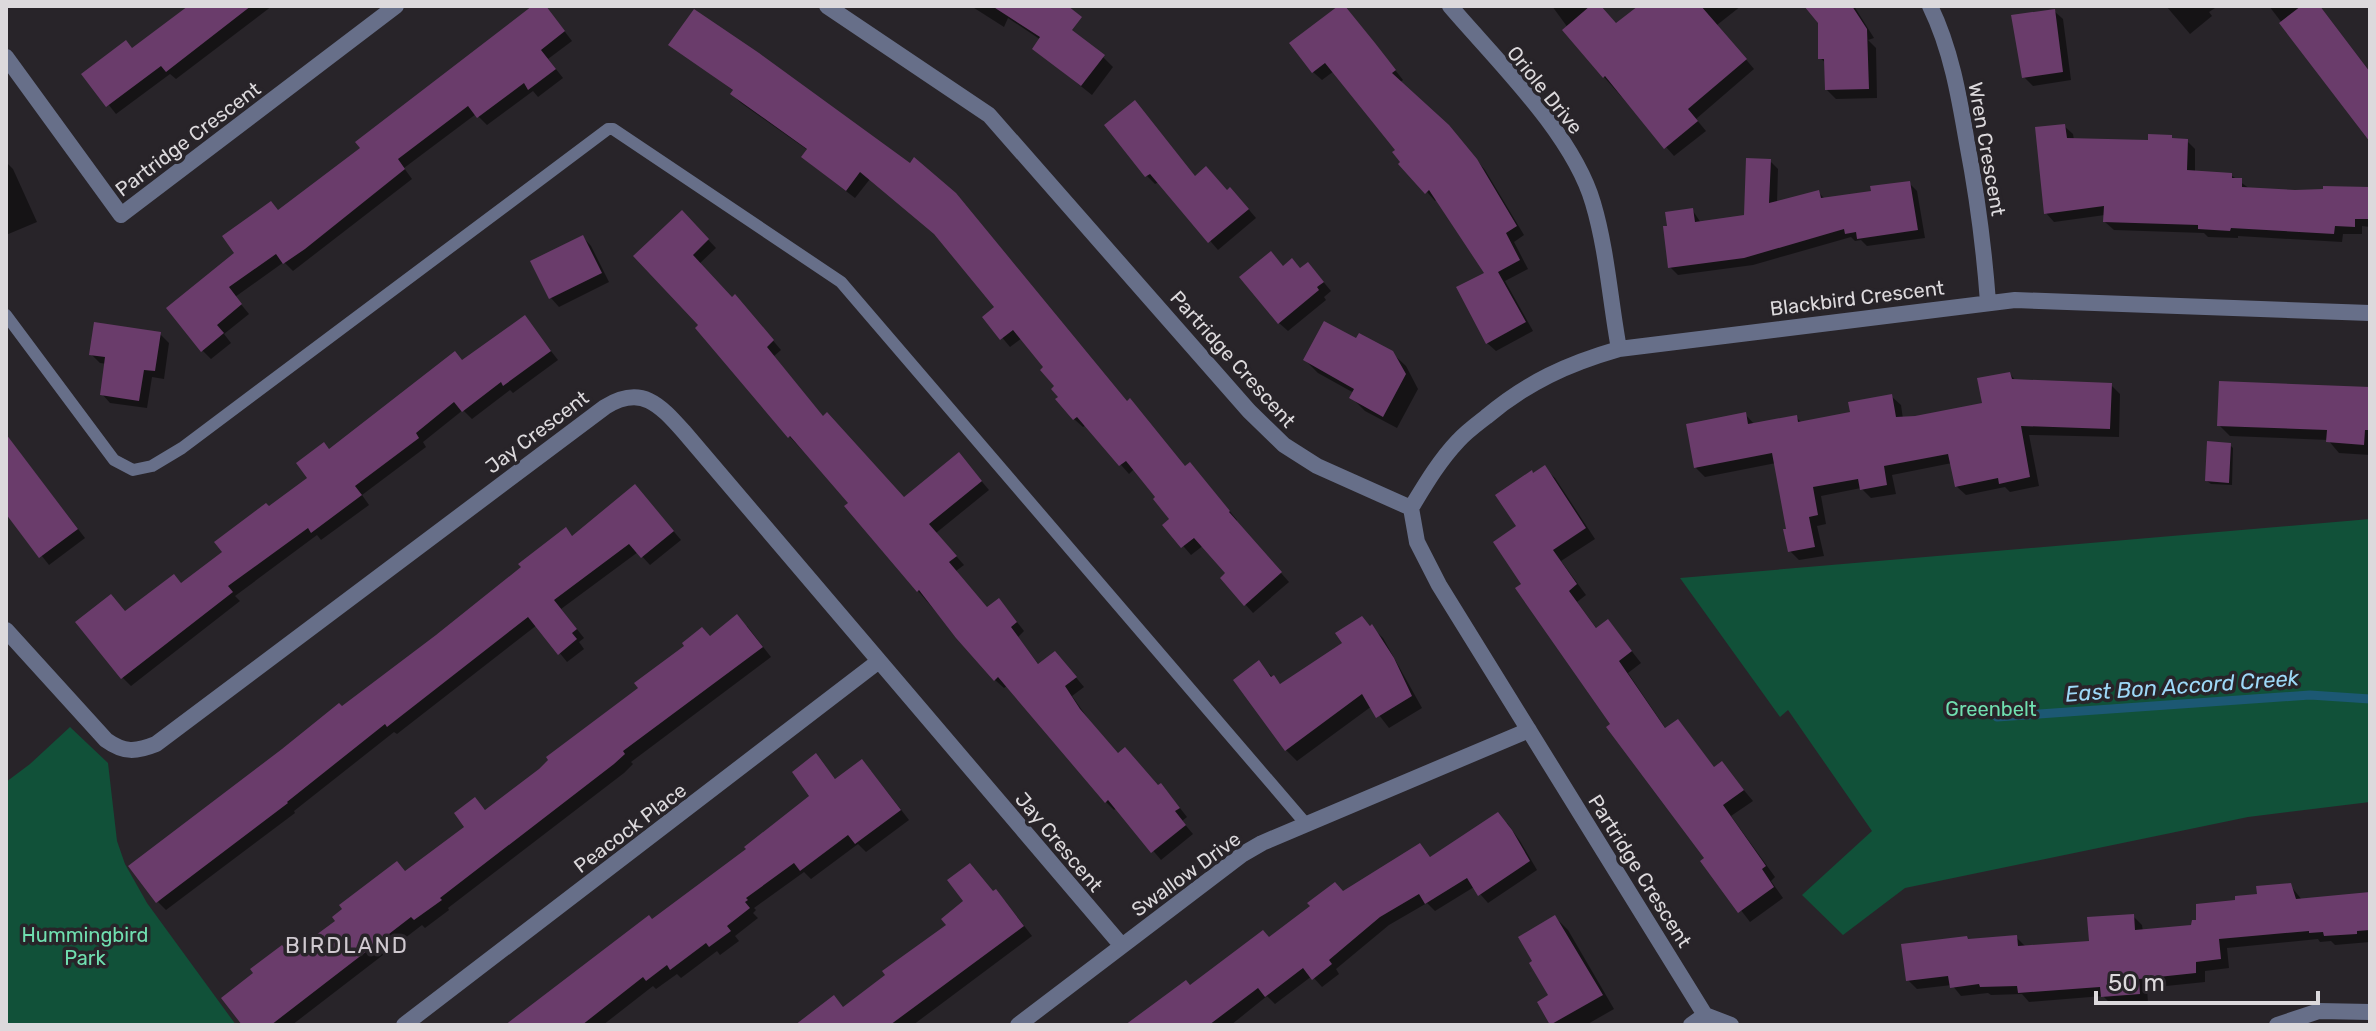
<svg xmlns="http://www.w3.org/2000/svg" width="2376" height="1031" font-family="Rubik,sans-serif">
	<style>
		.green { fill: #115139 }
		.shadow { fill: #0007 }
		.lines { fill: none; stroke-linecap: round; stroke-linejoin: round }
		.stream { stroke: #1c5873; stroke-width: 9 }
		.building { fill: #6a3c6b }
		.service { stroke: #676f89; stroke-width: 12 }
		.minor { stroke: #676f89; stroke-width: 16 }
		.labels { text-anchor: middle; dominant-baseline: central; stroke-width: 7; stroke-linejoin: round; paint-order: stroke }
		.street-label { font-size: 20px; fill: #dcd9dc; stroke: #282429 }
		.park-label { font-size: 20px; fill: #70dfb0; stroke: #282429 }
		.water-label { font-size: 22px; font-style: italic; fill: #9dd8f7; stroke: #282429 }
		.neighbourhood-label { font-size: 22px; letter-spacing: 2px; fill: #d0c9d0; stroke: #282429 }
	</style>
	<rect width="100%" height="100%" fill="#282429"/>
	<path class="green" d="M2370,519V802L2248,817L1905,888L1843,935L1802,895L1872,831L1788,710L1780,717L1680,578Z
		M70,727L108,763L117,841L125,864L147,903L236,1025H6V782L30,764Z"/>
	<path class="shadow" d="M190,6H272L176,79L170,74L116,114L84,74L133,50Z
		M536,6H545L572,41L548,59L563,78L538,97L533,91L487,125L476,114L404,168L412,179L293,271L284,262L235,297L249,314L224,334L231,343L211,359L202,350L237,253L279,212L363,149Z
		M971,6H1030L1103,57L1113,67L1092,95L1034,49L1041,40L1008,18L1004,27Z
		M1341,6L1351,14L1403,80L1399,83L1457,136L1485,170L1524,235L1514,242L1528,269L1505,281L1533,331L1496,351L1487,343V274L1437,199L1435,201L1427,192L1397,150L1334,71L1322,80L1313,72Z
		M1552,6H1600L1616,25L1641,6H1741L1717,25L1754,69L1696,119L1706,131L1674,156L1604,77Z
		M1806,6H1854L1874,38L1868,40L1876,48L1877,98L1836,99L1827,90V64L1820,58V23Z
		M2166,6H2218L2209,12L2212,16L2190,34Z
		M2269,6H2320L2370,72V138Z
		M694,11L1127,403L1186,468L1198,473L1237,520L1236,522L1289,582L1253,613L1245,604L1228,574L1204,545L1191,555L1165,525L1172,519L1134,469L1129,474L1086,425L1083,427L1074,419L1046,367L1022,338L1010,347L985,317L997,307L940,238L870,179L855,198L812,165L809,151L741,103L732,94L734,91L671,45Z
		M2054,11L2063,19L2071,80L2033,86L2024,77Z
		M1107,125L1196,177L1239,198L1256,218L1218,250L1159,182L1155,184L1147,176Z
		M2064,126L2073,134L2074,140L2150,142L2171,137L2175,141H2187L2195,149V173L2231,175L2250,189L2295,192L2370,189V227L2362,226V234H2343L2342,242L2238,236V238L2208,237L2204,233L2114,230L2105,222V215L2054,222L2046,213Z
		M1770,161L1778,169L1777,203L1818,192L1826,200L1873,193L1909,183L1917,191L1925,238L1867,246L1861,240L1855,241L1851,237L1753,265L1678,275L1670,267L1693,211L1701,223L1746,217Z
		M6,162L13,169L37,222L6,235Z
		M682,212L716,248L699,264L732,299L743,305L781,350L774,356L824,418L904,500L967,464L989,490L936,533L964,565L956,571L988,609H1007L1024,631L1018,637L1039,665L1063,662L1084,687L1072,696L1089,720L1118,755L1169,794L1187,817L1182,821L1193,834L1161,860L1117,808L1114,810L1106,802L1008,685L1004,688L995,680L918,591L847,506L851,503L789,436L701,325Z
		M583,237L591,246L609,282L559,307L551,298L533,262Z
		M1284,268L1316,273L1331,291L1324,297L1326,300L1288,331L1279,323Z
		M525,318L558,360L513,393L510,390L472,419L463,410L423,442L426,447L362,495L369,505L321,540L317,535L235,596L240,601L131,686L122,677L126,613L182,585L225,553L269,508L310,479L330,451Z
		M160,334L169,343L164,379L152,377L147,408L110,403L102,394L107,364L100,363L91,354Z
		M1357,341L1392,353L1406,366L1418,389L1397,428L1365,411L1352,398L1354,393L1318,373L1305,360Z
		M2010,374L2017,382L2111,385L2120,394L2119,437L2029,435L2039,486L2010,492L2005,487L1966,495L1956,486L1952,463L1892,475L1896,494L1871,498L1861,488L1821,496L1826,524L1817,526L1824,556L1799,560L1790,551L1789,530L1776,463L1705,477L1696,468L1745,414L1755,425L1796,417L1802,423L1852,414L1891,396L1901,405L1903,419L1984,404Z
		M2370,389V455L2339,453L2328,440L2230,436L2219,425Z
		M6,435L85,538L49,565L6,511Z
		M2230,445L2233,448L2232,485L2211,484L2207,481Z
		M1544,468L1555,478L1595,539L1561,561L1586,595L1577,602L1597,629L1608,621L1641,663L1628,673L1666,729L1678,721L1715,769L1722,764L1753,801L1731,816L1775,877L1771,881L1783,898L1750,922L1703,861L1707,858L1613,724L1524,584L1518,527L1534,475Z
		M643,495L681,540L650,565L638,552L561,609L584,638L579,642L584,649L567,662L537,625L397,734L394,732L294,811L295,813L166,910L158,902L342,708L573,537Z
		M1362,618L1383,638L1422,708L1389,728L1372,706L1297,761L1286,750L1258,663L1281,685L1345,644Z
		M747,626L771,657L631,762L633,764L624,773L448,908L449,910L425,928L422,925L292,1025H244L289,954L293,955L467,827L475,799L486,811L711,638Z
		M816,756L836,780L871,771L909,820L866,852L858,844L811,879L804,872L754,908L756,910L753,913L758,918L735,936L739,941L720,955L717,951L681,978L677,974L656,989L653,986L603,1025H508L749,850L812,796Z
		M1507,823L1520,841L1537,870L1488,903L1474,887L1435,911L1427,903L1389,925L1336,969L1339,974L1322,987L1312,976L1275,1004L1267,996L1231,1025H1127L1420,846L1432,859Z
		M2290,885L2302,900L2370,894V942L2335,945L2331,941L2320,942L2318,939L2227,948L2229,968L2205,971V982L2147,988L2148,1003L2112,1005L2103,996L2029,1002L2022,994L1991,995L1988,993L1961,996L1952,985L1917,989L1908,980L1970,941L2016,937L2026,947L2091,943L2133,916L2142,925L2143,932L2193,927L2237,902Z
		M994,893L1005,901L1032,936L913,1025H812L844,1009Z
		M1555,917L1568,930L1614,1009L1586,1025H1553L1539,1003L1551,996Z"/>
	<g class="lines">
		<path class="stream" d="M1997,717L2310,695L2370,699"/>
	</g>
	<path class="building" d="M188,6H251L166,72L161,66L106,107L81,74L126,40L132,48Z
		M532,6H546L565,31L541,50L556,69L528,90L524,83L477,118L468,106L398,159L405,169L305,249L283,264L276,254L229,287L242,304L217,325L224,333L201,352L166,308L234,253L222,236L271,201L278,210L360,148L355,142Z
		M992,6H1068L1082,17L1072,30L1105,55L1081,86L1032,49L1040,37Z
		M1338,6H1345L1375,43L1396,70L1392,73L1449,125L1477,159L1517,226L1506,233L1520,260L1498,272L1526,322L1486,344L1456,287L1484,273L1429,190L1425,194L1398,164L1400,162L1392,152L1395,150L1325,63L1312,73L1289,43Z
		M1590,6H1601L1616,23L1638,6H1701L1747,59L1688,109L1698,121L1664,149L1605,76L1603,78L1562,30Z
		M1804,6H1852L1867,29L1869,89L1825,90L1824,59H1818V23Z
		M2301,6H2320L2370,72V142L2279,23Z
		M694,9L759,53L910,163L914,157L956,193L1127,401L1130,398L1185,466L1190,462L1230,511L1229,512L1282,572L1244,606L1220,578L1225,573L1194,538L1181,548L1162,525L1169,519L1153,499L1155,497L1126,461L1119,466L1077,417L1073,420L1055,399L1058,397L1051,389L1054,386L1040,370L1043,367L1013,330L1000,340L982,317L994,307L934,234L860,172L846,191L801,157L807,149L730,94L733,90L668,45Z
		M2055,9L2063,72L2022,78L2011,15Z
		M1135,100L1195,176L1206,166L1227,190L1230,187L1249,209L1208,243L1150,174L1145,177L1104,125Z
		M2065,124L2067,138L2148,140V134L2172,135V138L2188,139L2187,170L2232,173V178H2242V187L2295,190L2323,189V186L2370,187V219H2355V227L2335,226L2334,234L2231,228L2230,231L2198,229V225L2103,222L2104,206L2044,214L2035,127Z
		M1746,158L1771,159L1769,203L1819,190L1821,198L1871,191L1870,186L1910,181L1918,230L1857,239L1856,232L1845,234L1844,229L1744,258L1668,268L1663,226H1667L1665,212L1693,208L1695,222L1744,215Z
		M682,210L709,239L693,255L732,297L735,294L774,340L767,347L823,416L827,412L904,497L959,452L982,481L929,524L957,556L949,562L987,607L999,598L1017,622L1011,627L1038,664L1055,651L1077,677L1065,686L1080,709L1118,753L1125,747L1158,785L1161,783L1180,808L1175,811L1186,825L1151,853L1108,800L1105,803L998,677L994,681L956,638L919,590L917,592L844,506L848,503L790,436L788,438L695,328L698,325L633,256Z
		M583,235L602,273L549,299L530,261Z
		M1271,251L1283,266L1292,258L1300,268L1308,262L1324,282L1317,287L1319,290L1278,324L1239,277Z
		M525,315L551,351L503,386L501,382L462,412L454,402L416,433L419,438L355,486L362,495L311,533L308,528L228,586L233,592L121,679L75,622L111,594L125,611L174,574L181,583L222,552L214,542L266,503L269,506L307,478L296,463L324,442L329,449L455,351L462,360Z
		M1324,321L1356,338L1359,333L1393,351L1406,374L1383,417L1349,398L1354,389L1303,360Z
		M94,322L161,332L155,371L144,370L139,401L100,395L105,357L89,355Z
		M2010,372L2012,379L2112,383L2110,429L2021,426L2030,477L1999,484L1998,478L1955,487L1948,454L1884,466L1887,485L1860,490L1858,479L1813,487L1818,515L1809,517L1815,547L1788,552L1783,529H1786L1772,453L1694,468L1686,424L1746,412L1748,424L1797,415L1798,422L1850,412L1848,402L1892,394L1896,417L1915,416L1982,403L1977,378Z
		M2219,381L2370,387V430H2365L2364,445L2326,442L2327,430L2217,426Z
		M6,434L78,529L39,558L6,514Z
		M2207,441L2231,443L2229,483L2205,481Z
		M1545,465L1586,528L1553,550L1577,584L1569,591L1596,628L1608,619L1632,651L1619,661L1665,728L1678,719L1714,767L1722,761L1744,790L1723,805L1766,866L1762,869L1774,887L1738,913L1700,861L1704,858L1606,727L1610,724L1515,588L1521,584L1493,542L1516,526L1495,495L1532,470L1533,473Z
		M635,484L674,531L641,558L629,544L554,600L577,629L572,633L577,639L558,655L528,617L387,727L385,724L287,802L288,803L156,903L128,866L282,749L339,703L342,706L436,635L521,567L518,564L566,527L572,536Z
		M737,614L763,647L623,751L625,754L614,764L440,898L442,900L414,920L411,917L271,1025H242L221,998L253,973L250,969L282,945L288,952L291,950L293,952L335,921L332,917L342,909L339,905L397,861L405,871L464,827L454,813L475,797L485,810L539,769L548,760L546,757L638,688L634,683L684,646L682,643L702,627L710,636Z
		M1362,616L1370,626L1372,624L1394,658L1412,696L1376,718L1362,694L1285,751L1233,680L1259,660L1271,677L1274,675L1280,684L1342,643L1335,633Z
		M816,753L835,779L862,759L901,810L855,844L848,835L800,871L794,863L746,898L748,900L745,902L750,908L727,926L731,931L709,947L706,943L670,970L667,965L646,981L643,977L582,1025H505L649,915L652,919L746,849L744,847L809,796L792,772Z
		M1498,812L1512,830L1530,861L1478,896L1467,878L1425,904L1419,894L1380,917L1329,960L1332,964L1312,980L1303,968L1265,997L1258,988L1209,1025H1125L1186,980L1190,985L1263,930L1269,937L1310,906L1307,903L1335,882L1343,891L1420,843L1430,857Z
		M970,863L993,891L996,889L1024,926L890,1025H795L834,995L843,1007L885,975L882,971L946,925L941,919L963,901L947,880Z
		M2291,883L2296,899L2370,892V930L2357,931V934L2324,936L2323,932L2309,933V931L2219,939L2221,959L2196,962V973L2139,979L2140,994L2101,997L2100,987L2018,993L2017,986L1980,987L1979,984L1950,988L1948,976L1906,981L1901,944L1967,936L1968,939L2017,935L2018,946L2089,941L2087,917L2134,914L2135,930L2191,925L2192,920H2196V904L2235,900V896L2257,894L2256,886Z
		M1555,915L1603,995L1550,1025L1537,1002L1548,995L1529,963L1532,961L1518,937Z"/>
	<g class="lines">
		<path class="service" d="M6,315L114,460L133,470L152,466L182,448L608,129H613L841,282L1306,824"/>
		<path class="minor" d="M827,6L989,115L1249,411L1284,445L1317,466L1411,508
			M1450,6C1497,61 1573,134 1593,203C1607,250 1610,300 1619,349
			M1930,6C1951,49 1959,96 1967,143C1977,195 1984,248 1988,302
			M6,57L121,215L396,6
			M1411,508C1425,485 1439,461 1458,441C1466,432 1477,424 1486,417C1528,382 1567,364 1619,349L2015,300L2370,313
			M1411,508L1417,542L1439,585L1705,1015
			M6,630L106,740C124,753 136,752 156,744L605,407C642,384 660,405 685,433L1122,946
			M1705,1015L1731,1025
			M404,1025L879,661
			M1018,1025L1243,854L1262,843L1529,730
			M1691,1025L1705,1015
			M2277,1025L2319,1011L2370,1012"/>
	</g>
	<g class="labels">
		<g class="street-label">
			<text transform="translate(1545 90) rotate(51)">Oriole Drive</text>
			<text transform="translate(188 139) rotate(-37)">Partridge Crescent</text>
			<text transform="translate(1987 149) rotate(80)">Wren Crescent</text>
			<text transform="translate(1857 298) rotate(-7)">Blackbird Crescent</text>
			<text transform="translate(1233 359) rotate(48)">Partridge Crescent</text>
			<text transform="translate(537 432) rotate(-37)">Jay Crescent</text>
			<text transform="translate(630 828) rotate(-37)">Peacock Place</text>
			<text transform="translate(1059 842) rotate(50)">Jay Crescent</text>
			<text transform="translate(1640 871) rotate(58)">Partridge Crescent</text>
			<text transform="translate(1186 874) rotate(-36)">Swallow Drive</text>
		</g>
		<g class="park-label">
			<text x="1991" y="709">Greenbelt</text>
			<text x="85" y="935">Hummingbird<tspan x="85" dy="23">Park</tspan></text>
		</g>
		<g class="water-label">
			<text transform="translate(2182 686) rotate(-4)">East Bon Accord Creek</text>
		</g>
		<g class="neighbourhood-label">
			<text x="347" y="945">BIRDLAND</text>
		</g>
	</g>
	<rect width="2376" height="1031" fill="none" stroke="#dcd9dc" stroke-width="16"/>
	<path d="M2096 991v12h222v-12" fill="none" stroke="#dcd9dc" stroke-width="4"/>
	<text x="2108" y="991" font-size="24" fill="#dcd9dc" stroke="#282429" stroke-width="6" paint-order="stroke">50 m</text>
</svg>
